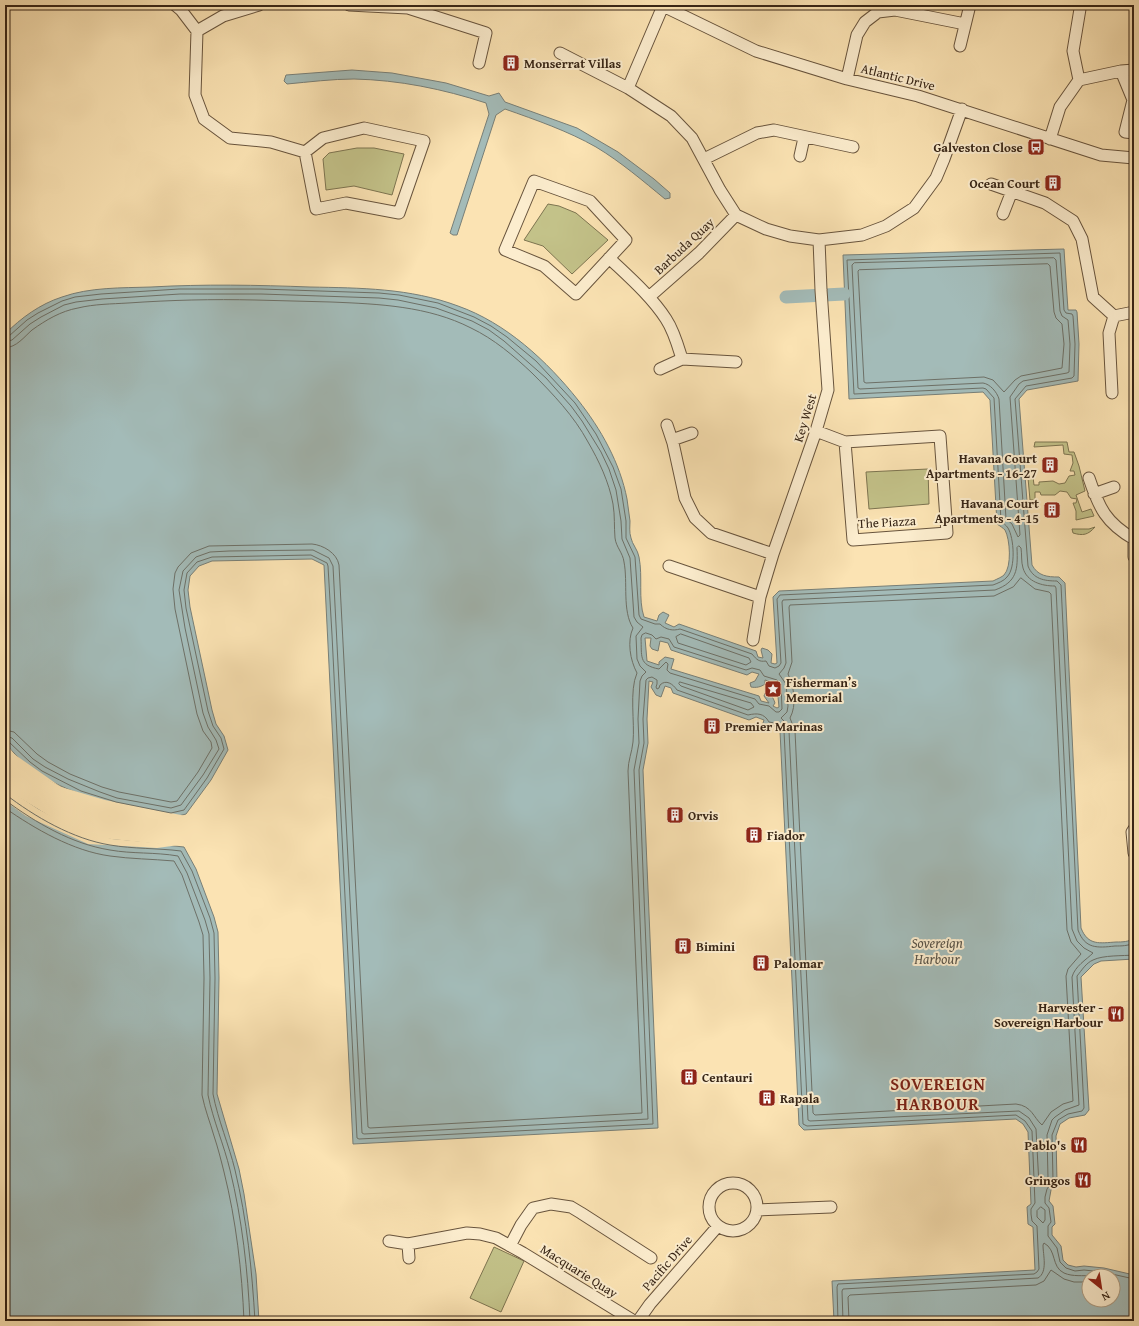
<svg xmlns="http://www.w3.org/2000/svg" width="1139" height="1326" font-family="'Gentium Book Plus',serif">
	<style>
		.green { fill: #c3c289; stroke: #7d7450 }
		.water { fill: #a3bbb8; stroke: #787f77; fill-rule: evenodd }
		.pier { fill: #fbe3b3 }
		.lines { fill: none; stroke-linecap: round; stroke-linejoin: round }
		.shore { stroke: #6d7067; stroke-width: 1 }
		.canal { stroke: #a3bbb8; stroke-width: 13 }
		.street-casing { stroke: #68543d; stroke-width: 13 }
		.street { stroke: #fcedce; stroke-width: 11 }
		.labels { text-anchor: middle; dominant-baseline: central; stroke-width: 4; stroke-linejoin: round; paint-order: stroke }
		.poi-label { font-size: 13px; font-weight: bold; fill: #372516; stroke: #fcedce; text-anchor: start }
		.street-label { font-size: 13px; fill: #372516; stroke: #fcedce }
		.water-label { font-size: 14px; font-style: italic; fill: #575247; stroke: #fcedce }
		.district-label { font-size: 17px; font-weight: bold; letter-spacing: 1px; fill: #7a1f14; stroke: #fcedce }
	</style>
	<rect width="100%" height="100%" fill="#fbe3b3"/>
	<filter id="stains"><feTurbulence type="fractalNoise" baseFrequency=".005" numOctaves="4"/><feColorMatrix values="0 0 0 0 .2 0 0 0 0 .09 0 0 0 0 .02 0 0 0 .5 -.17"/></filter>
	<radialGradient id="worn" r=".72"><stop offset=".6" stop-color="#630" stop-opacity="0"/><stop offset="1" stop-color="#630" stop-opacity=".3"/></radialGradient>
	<path class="green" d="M357,148H374L404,154L392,195L354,186L326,190L323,159L329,153Z
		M548,204L559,206L576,213L608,240L572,274L543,246L524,240Z
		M1035,442H1067L1069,452H1074L1079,466L1085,491L1076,495L1082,512L1091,509L1094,516L1076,520V511L1073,503H1076L1077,499L1071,498L1067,492L1060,491L1055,495H1041L1040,492H1035V500H1030L1028,478L1033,477L1034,485H1039V482L1053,481L1059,484L1065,483L1069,476L1075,475L1074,471H1070L1073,463L1072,455L1064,454L1063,445L1034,447Z
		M928,469L929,504L869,509L866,472Z
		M1095,527C1088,535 1083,536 1073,533L1072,529H1089Z
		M494,1247L524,1261L501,1312L470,1298Z"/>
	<path class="water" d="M352,70L392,73L446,83L489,96L499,93L505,102L577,128L618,152L654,179L670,193V198L665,199C643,181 621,162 596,147C568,131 536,120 505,109L496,115L457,235H453L450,233L489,114L486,103C443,89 399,80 354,79C332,79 309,82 287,84L284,81L286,75Z
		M1064,249L1068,310H1076L1077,312L1079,344L1078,381L1027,390L1019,399L1032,565C1038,576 1047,577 1059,577L1065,583L1081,928C1088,946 1100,943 1116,942C1122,942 1129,942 1134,938V959L1101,961L1094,964L1081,977L1089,1110L1085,1115L1069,1118L1060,1124L1056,1136L1057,1182L1051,1190L1049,1201L1053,1206L1055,1224L1052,1227V1235L1061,1246L1063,1260L1068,1265L1076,1267L1084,1266L1104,1268L1134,1275V1321H834L832,1281L1035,1270L1033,1227L1028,1224L1027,1207L1031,1204L1028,1132L1023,1124L1016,1119L804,1130L799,1125L780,731L778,727L771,725L766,731L758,730V726H762L764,720L756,717L749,720L673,693L671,688L665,686L661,697L656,695L651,687L653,682L649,681L647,719L648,743L643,770L658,1128L353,1144L324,565L312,559L212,561L199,566L190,576L188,590L190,607L212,710L216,724L224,736L228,750L211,780L186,814L171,818C122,805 67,798 27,765C19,759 12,751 5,743V334C21,318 40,304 62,297C90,287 122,288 151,287C204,284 257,285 310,287C360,288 410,288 458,306C506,323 547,361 578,400C601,429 620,463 627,499C628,506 629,514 630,521C630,526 629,532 631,538C632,544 638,550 639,557C643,577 638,599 644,617L657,621L659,615L663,612L669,615L665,623L674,627L679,624L756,651L758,657L763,658L761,650L762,648L768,650L772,654L771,663L775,664L777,663L773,597L779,591L993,581C997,579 1002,577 1004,575C1012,567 1010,539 1005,530C1003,528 1000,526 997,524L990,400L983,392L849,399L843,255ZM645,638H651L650,646L652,649L658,651L660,641L668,643L671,650L747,675L752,672L759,674L755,681L750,683L751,687C756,688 761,687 765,684V680L775,683L777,687L779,707L777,708L773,706L775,703C773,697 771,694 765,693L764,696L769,703L761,701L759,696L671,669L674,659L665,657L659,662V665L647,661ZM1089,1276H1113V1300H1089Z
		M5,789L65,826L97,838L184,847L196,869L214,917L218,932L219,978L217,1094L239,1169L244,1194L256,1274L259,1321H5Z"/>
	<path class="pier" d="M5,742L14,754L61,787L105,800L186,816L171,820L115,808L79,796L39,776L13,755L5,746Z
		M5,787L38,809L66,824L82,831L112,839L179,845L157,848L88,844L26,816L5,801Z"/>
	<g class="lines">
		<path class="shore" d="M1054,258L1056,260L1060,311L1062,316L1068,320L1070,344L1069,372L1067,373L1023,381L1019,384L1010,397L1020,535L1018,537L1012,524L1006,519L999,399C997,392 990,384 983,383L860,389L858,388L852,265L854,263Z
			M1048,264L1050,266L1054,312L1056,318L1062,324L1064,344L1062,368L1021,376L1015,380L1004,392L993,380L984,377L866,383L864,382L858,271L859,270Z
			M5,337L9,336L27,320L38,313L62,301L75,297L101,294L179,289H261L379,293L399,295L438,303L474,317L491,326L507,337L536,361L575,403L596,434L613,467L621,489L626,521V538L635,557L639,615L641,619L655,624H660C666,630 673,631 680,629L752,654C757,660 759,662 766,661L769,666L775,668L779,666L781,663L777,599L780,595L993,585C998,583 1004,581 1007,577C1016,568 1014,538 1008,528C1006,525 1003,523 1001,521L994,398L986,389L983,388L854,394L847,260L1060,253L1064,310L1066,313L1072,314L1073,316L1075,344L1074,376L1072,378L1026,386L1015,399L1028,566C1033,579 1044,581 1057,581L1061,585L1078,930C1085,949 1097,948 1115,946C1121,946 1128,946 1134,943
			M5,342L12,340L30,324L41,317L64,305L76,302L102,299L180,294H261L379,298L398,300L436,308L472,321L489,330L504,341L546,378L571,406L582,421L601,452L609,469L616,490L621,521L622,539L630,558L634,617L637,622L643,627L636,636L637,659L640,666L646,672L642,676L640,681L638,719L639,743L634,770L648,1119L364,1134L362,1133L333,566L329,558L313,550L229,551L210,552L196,557L183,571L179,590L185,628L203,713L208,727L216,740L219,749L203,775L181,805L171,808L117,798L100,792L68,779L45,767L33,759L12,738L5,736
			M5,348C17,347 24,337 32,330C46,320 61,311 78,308C94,304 112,304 128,303C171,300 213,299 255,300C280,301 306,301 331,302C379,304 428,306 471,328C494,339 514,356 532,373C553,394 574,416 588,442C599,461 609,482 613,504C615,516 614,527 615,538C616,547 623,553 624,562C628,582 622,611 633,628C627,641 630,660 637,673C629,691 635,723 633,742C632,752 628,761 628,771L642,1113L370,1128L368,1127L339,565C337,553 323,545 312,544L209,546L191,553L178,567L175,573L173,589L175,609L197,714L203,731L211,742L212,748L198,772L177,801L171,802L119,792L102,787L70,774L48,762L37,754L14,732L5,730
			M1019,546L1021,548C1022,554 1021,562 1023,568C1027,582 1042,586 1055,586L1056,588L1072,929L1077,941L1084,948L1093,953C1086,960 1075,966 1072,977L1079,1105L1065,1110L1055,1117L1052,1120L1047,1135L1048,1178L1041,1187L1039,1185L1036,1129L1029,1118L1019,1111L810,1121L808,1120L789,731L786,723L781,718L787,712L788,706L786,684L779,674L784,668L786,663L782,602L783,600L995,590C1017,582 1018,570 1017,548Z
			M1021,578L1035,589L1049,592L1051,594L1067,930L1071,942L1081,954L1068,969L1066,976L1073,1101L1063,1104L1051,1112L1042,1125C1033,1117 1032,1106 1016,1104L815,1115L813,1113L795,731L790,718C797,705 794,687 788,674L792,662L789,607L790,605L994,596L1013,587Z
			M646,633L652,635L656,639L661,637L669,639L674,647L746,670L752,668L760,670L764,676L777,680L781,684L782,709L779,712H776L769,706L759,704L755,699L670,673L667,670L668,664L666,662L659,669C638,665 642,656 641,638L642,635Z
			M681,634L749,658L751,662L746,665L678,643L676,637Z
			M680,682L751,703L754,707L748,710L681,686L679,684Z
			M5,741L9,742L30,762L42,771L81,791L116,802L171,813L184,810L207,778L224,749L221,738L213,726L208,711L186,608L184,590L187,573L197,562L212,557L311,555L327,563L328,566L332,635L357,1138L359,1139L653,1124L639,770L644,743L643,719L646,680L648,678L652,677L657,680V684L656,687L657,689L659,688L660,685C666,679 673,684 677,690L748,715C757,713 764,713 769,722L780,724L784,731L803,1124L807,1126L1016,1115L1025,1121L1032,1131L1035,1203L1031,1209V1214L1032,1221L1037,1226L1039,1269L1037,1272L1034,1274L838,1284L837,1287L838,1321
			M5,794C35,817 73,839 110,845C133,849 157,848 181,851L192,871L210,918L214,933L215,978L213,1094C218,1120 229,1145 235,1170C247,1220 252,1270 255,1321
			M5,800C36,823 72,844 110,850C132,854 155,852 178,856L187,873L205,920L209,934L210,978L208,1095C213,1120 224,1145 230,1170C242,1219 248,1271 250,1321
			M5,808C35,829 73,851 110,856C131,859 152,859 174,861L182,875L199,922L203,935L204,978L202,1095C205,1110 210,1122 214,1136C218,1148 221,1160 224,1172C236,1220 242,1271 244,1321
			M1134,955C1123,956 1103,955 1093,960C1086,963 1082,970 1077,976L1084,1108L1082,1111L1068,1114L1058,1120L1052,1135L1053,1180L1047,1189L1045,1197V1203L1049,1208L1051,1222L1048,1226V1236L1057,1248L1060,1262L1066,1268L1075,1271L1084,1270L1103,1272L1134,1279
			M1041,1207L1045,1210V1220L1043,1223L1037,1217V1211Z
			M843,1321L842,1291L843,1289L1038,1278C1048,1272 1043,1255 1043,1245L1044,1243C1057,1250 1051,1267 1064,1273C1073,1277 1083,1275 1092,1276
			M849,1321L848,1297L850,1295L1036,1285L1044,1281L1051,1270L1064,1279L1074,1282H1089"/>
		<path class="canal" d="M786,297L844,294"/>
		<g class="street-casing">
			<path id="street" d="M175,5L181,10L197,31L195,95L204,119L230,138L271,142L305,152
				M349,5L408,8L486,33L479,63
				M661,5L756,51L847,79L918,96L1101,155L1134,158
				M663,6L628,88L671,116L692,138L720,190L736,215L766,229L790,236L819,240L862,235L886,226L914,208L936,178L944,159L962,109
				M197,31L223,16L259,5
				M960,46L970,5
				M560,53L628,88
				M1121,71L1133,100L1125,132L1134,133
				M847,79L857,35L865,22L878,12L895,10L965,24
				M1079,80L1073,51L1080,9
				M364,128L424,141L399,213L346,203L316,209L305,152L323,138Z
				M1050,139L1060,107L1079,80L1121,71L1134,70
				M800,156L804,138
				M704,159L757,133L774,130L853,147
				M534,181L590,201L626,240L576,294L544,266L505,250Z
				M991,184L1045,203L1073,221L1082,239L1093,297L1114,316L1134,312
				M1003,214L1012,191
				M609,258C629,277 651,296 666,319C674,331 678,346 682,359
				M649,297L699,253L736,215
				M660,369L682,359L736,362
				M1112,393L1109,333L1114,316
				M667,425L673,443L685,498L695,518L711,533L773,554
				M816,431L845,442L940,436L947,533L853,540L845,442
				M672,440L692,433
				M1089,478C1099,508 1106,523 1134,539
				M1094,494L1114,487
				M1134,539V557
				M669,566L760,597
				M753,640L760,597L773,554L816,431L828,390L821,290L819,240
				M1134,829L1132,832L1134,853
				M709 1207a24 24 0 1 1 48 0a24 24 0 1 1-48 0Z
				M757,1210L831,1207
				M389,1241L408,1244L409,1258
				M408,1244L467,1233L480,1234L496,1238L523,1253L634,1321
				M510,1246L521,1225L533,1208L551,1204L571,1207L581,1213L651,1258
				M638,1321L650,1304L718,1226"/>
		</g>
		<use href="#street" class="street"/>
	</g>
	<defs>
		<g id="building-square" transform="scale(0.9)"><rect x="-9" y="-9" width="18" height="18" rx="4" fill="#8f2418" stroke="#fcedce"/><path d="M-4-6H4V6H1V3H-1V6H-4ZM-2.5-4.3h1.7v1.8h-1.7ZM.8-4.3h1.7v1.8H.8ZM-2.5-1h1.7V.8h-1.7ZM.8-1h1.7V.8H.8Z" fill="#fff"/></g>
		<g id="bus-square" transform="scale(0.9)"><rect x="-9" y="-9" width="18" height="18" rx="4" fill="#8f2418" stroke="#fcedce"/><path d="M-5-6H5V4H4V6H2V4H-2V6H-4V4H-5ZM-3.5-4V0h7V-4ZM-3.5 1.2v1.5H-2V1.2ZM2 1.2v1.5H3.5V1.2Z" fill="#fff"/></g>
		<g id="sight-square" transform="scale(0.9)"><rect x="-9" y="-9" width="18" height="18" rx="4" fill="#8f2418" stroke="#fcedce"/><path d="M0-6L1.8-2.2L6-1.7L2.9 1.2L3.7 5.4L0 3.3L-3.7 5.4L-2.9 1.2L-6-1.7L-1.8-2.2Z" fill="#fff"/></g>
		<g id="restaurant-square" transform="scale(0.9)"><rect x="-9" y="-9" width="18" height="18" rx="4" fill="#8f2418" stroke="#fcedce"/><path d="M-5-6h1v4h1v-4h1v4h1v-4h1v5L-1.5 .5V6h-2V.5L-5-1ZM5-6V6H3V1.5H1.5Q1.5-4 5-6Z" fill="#fff"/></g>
	</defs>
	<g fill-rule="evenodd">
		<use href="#building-square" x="511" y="63"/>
		<use href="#bus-square" x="1036" y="147"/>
		<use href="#building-square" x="1053" y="183"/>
		<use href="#building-square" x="1050" y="465"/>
		<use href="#building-square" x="1052" y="510"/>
		<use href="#sight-square" x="773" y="689"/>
		<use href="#building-square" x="712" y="726"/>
		<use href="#building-square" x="675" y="815"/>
		<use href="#building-square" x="754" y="835"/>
		<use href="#building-square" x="683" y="946"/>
		<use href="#building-square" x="761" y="963"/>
		<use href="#restaurant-square" x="1116" y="1014"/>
		<use href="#building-square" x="689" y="1077"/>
		<use href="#building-square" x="767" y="1098"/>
		<use href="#restaurant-square" x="1079" y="1145"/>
		<use href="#restaurant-square" x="1083" y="1180"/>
	</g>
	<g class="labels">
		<g class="poi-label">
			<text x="524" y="63">Monserrat Villas</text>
			<text x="1023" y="147" text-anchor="end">Galveston Close</text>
			<text x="1040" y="183" text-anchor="end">Ocean Court</text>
			<text x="1037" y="458" text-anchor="end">Havana Court<tspan x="1037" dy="15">Apartments - 16-27</tspan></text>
			<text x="1039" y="503" text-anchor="end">Havana Court<tspan x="1039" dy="15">Apartments - 4-15</tspan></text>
			<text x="786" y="682">Fisherman’s<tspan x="786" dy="15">Memorial</tspan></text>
			<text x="725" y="726">Premier Marinas</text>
			<text x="688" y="815">Orvis</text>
			<text x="767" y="835">Fiador</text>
			<text x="696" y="946">Bimini</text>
			<text x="774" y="963">Palomar</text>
			<text x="1103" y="1007" text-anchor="end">Harvester -<tspan x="1103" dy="15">Sovereign Harbour</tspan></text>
			<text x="702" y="1077">Centauri</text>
			<text x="780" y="1098">Rapala</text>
			<text x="1066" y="1145" text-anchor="end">Pablo's</text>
			<text x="1070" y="1180" text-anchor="end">Gringos</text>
		</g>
		<g class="street-label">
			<text transform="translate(898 77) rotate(14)">Atlantic Drive</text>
			<text transform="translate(684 246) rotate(-43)">Barbuda Quay</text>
			<text transform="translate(805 418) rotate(-73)">Key West</text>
			<text transform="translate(887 522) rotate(-3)">The Piazza</text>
			<text transform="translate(667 1263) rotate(-49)">Pacific Drive</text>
			<text transform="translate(579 1271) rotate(32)">Macquarie Quay</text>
		</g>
		<g class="water-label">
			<text x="937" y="943">Sovereign<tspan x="937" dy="16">Harbour</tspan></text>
		</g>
		<g class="district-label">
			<text x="938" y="1083">SOVEREIGN<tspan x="938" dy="20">HARBOUR</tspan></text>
		</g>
	</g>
	<rect width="1139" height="1326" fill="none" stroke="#fbe3b3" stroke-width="20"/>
	<rect x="6" y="6" width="1127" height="1314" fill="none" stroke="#372516" stroke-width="2"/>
	<rect x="10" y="10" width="1119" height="1306" fill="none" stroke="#372516"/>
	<g transform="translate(1101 1288) rotate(150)"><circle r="19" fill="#fcedce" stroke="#ad9d84"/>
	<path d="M0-3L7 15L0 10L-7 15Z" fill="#8f2418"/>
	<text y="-6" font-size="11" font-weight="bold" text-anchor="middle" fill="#372516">N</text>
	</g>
	<rect width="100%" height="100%" filter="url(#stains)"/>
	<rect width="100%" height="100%" fill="url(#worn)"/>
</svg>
